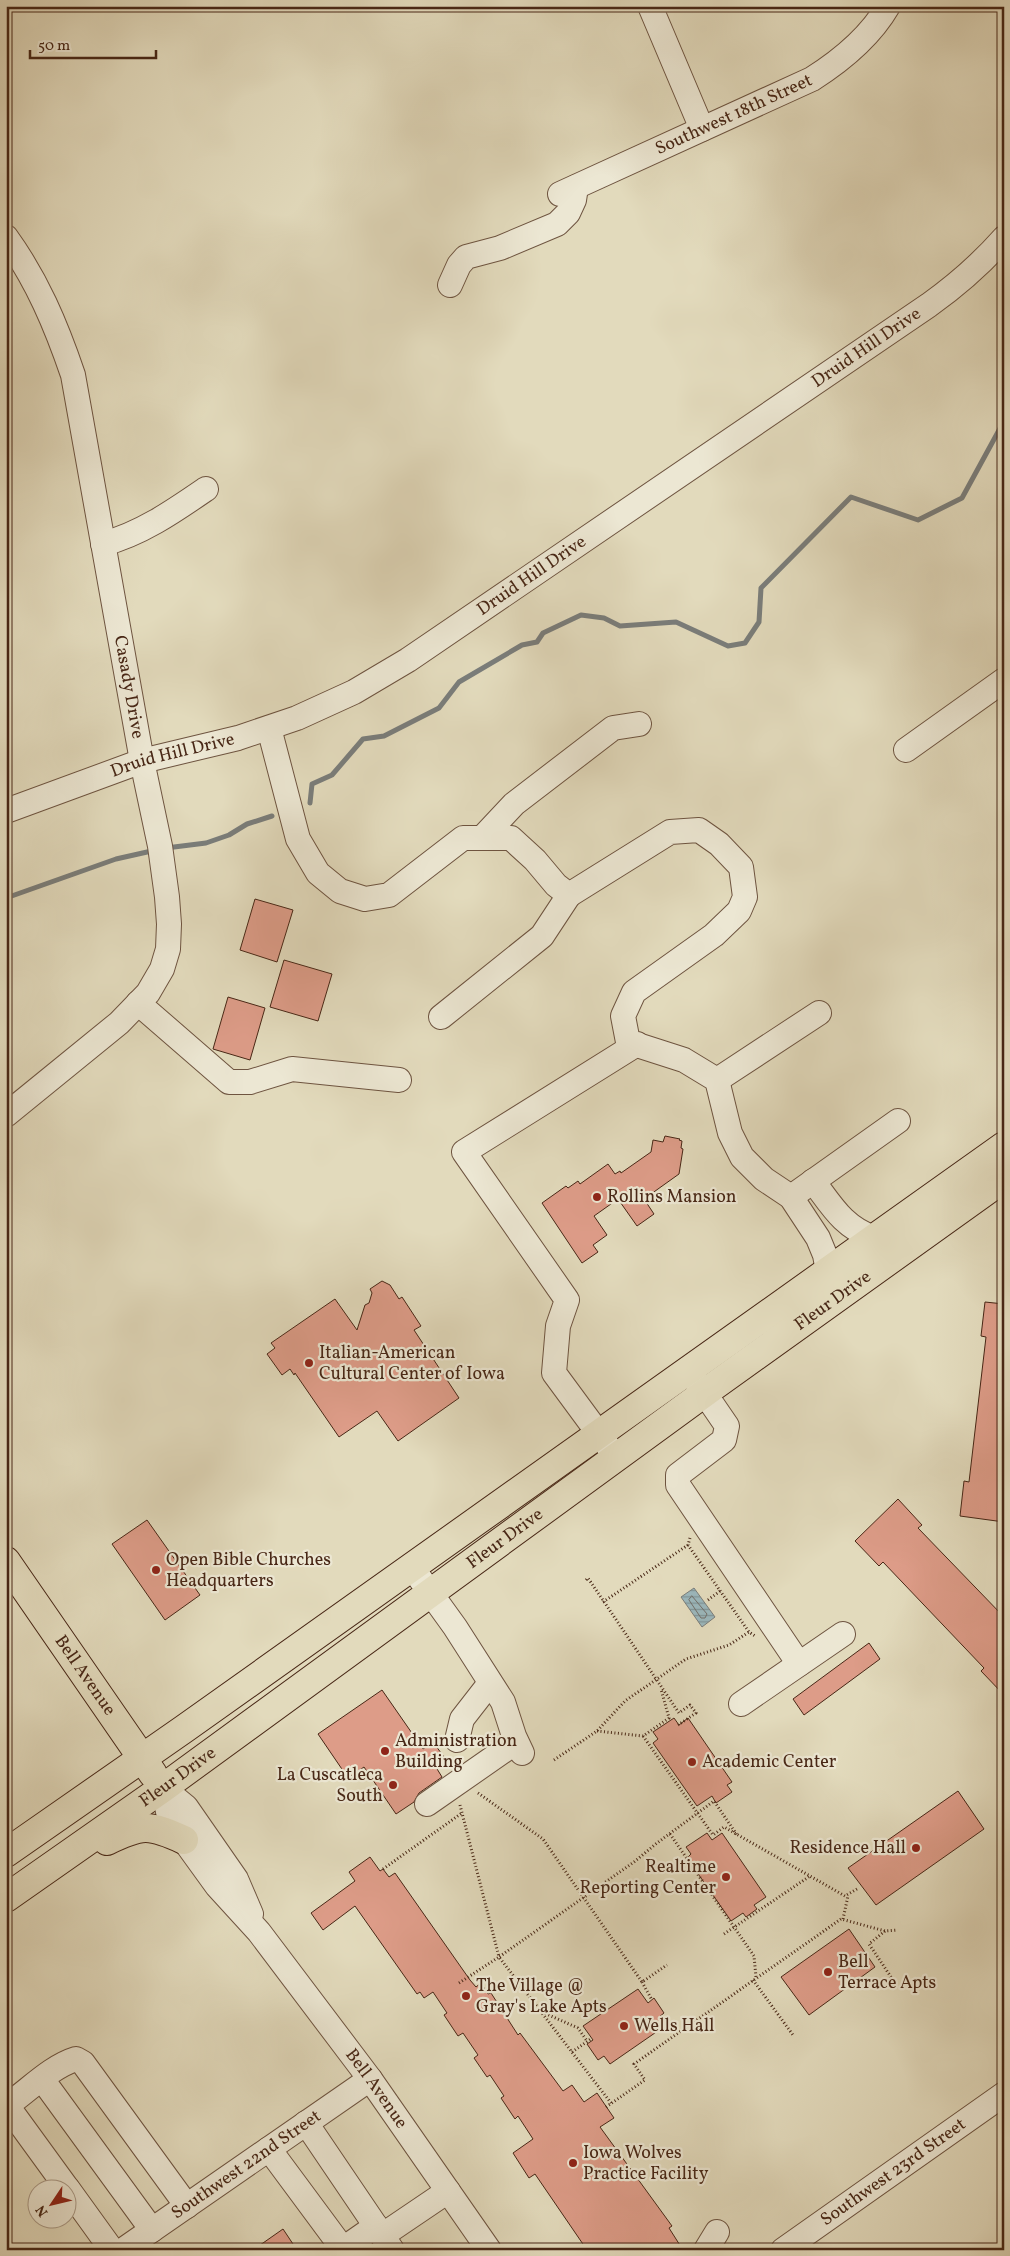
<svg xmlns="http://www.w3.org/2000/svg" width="1010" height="2256" font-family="Vollkorn,serif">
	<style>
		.water { fill: url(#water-rules); stroke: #7a7d7a }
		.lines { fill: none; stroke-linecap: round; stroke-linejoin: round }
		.shore { stroke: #726f69; stroke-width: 1 }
		.stream { stroke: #7a7d7a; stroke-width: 5 }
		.building { fill: #dd9c88; stroke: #482716 }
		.minor-casing { stroke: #6e5440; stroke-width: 26 }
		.major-casing { stroke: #482716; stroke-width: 30 }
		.path { stroke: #482716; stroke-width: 3; stroke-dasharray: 1 2.5; stroke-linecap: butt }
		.minor { stroke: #ece7d3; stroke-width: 24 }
		.major { stroke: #e2dabc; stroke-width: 28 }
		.poi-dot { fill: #8f2418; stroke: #ece7d3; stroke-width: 2 }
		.labels { text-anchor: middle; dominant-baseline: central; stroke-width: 4.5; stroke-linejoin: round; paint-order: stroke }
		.street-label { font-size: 18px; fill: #482716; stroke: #ece7d3 }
		.poi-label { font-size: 18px; fill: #482716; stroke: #ece7d3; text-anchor: start }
	</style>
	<defs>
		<pattern id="water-rules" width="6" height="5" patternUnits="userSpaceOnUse" patternTransform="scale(1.25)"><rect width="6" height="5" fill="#9bb7bc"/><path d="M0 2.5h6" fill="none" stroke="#809598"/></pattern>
	</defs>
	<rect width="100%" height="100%" fill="#e2dabc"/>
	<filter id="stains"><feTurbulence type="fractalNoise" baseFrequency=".004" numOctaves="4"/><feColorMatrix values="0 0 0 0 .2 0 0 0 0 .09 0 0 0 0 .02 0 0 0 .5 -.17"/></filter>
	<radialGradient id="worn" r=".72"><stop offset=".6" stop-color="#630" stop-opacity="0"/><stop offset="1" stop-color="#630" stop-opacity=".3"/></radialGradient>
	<path class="water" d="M694,1588L715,1617L702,1627L681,1597Z"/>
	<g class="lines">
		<path class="shore" d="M692,1596L707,1614L705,1618H701L689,1600Z"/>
		<path class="stream" d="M310,803L312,784L332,775L363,739L384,736L439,708L459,682L522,645L537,642L543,633L581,615L604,618L620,626L676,622L728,646L745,643L759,622L761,588L851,497L918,520L962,498L1004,421
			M166,848L206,843L229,835L247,824L272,816
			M6,898L116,859L156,850"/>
	</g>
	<path class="building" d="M255,899L293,910L277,962L240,950Z
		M284,960L332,974L318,1021L270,1007Z
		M228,997L265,1008L250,1060L213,1049Z
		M665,1136L680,1139L679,1140L682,1141L681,1148L683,1149L679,1174L644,1199L654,1214L637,1226L618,1199L594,1216L607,1235L593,1245L598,1252L582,1263L542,1203L566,1186L568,1188L578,1181L580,1184L608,1164L615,1174L620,1171L621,1173L651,1152L653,1140L663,1142Z
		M382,1281L390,1285L399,1299L402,1297L421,1326L414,1330L459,1398L398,1441L377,1411L339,1437L295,1373L294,1375L290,1369L282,1375L267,1354L275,1348L271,1343L335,1299L357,1330L365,1305L369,1303L372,1293L370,1289Z
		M985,1302L1004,1304V1522L960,1516L964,1481L969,1482L986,1337L981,1336Z
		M898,1499L922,1525L918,1528L1004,1617V1695L981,1671L984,1668L883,1562L879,1566L855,1541Z
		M147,1520L200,1595L165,1620L112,1544Z
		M869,1643L880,1659L804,1715L793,1699Z
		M382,1690L423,1749L433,1742L444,1757L434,1764L442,1777L419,1793L414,1802L396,1814L364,1767L348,1778L318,1734Z
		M674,1718L679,1725L688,1718L732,1782L727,1785L732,1792L716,1803L712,1796L697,1806L653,1743L658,1739L653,1732Z
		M958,1791L984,1829L876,1905L848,1868Z
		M707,1833L712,1840L722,1833L766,1897L754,1905L757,1909L746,1917L743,1913L731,1921L687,1858L691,1854L686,1847Z
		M370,1857L380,1871L383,1869L389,1877L395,1873L470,1980L476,1987L481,1983L488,1994L491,1993L518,2035L520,2033L563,2091L572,2085L584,2102L597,2093L614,2118L600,2127L672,2226L669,2228L683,2250H587L535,2174L529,2178L513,2153L533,2139L518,2116L515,2119L501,2098L504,2096L490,2075L487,2077L474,2058L478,2055L463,2033L458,2036L444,2015L447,2013L433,1992L424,1998L420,1992L417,1994L355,1906L323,1930L311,1913L355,1881L349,1872Z
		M849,1929L875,1967L809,2015L781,1977Z
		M638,1989L648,2003L654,1998L664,2013L659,2017L665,2026L610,2064L604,2056L598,2060L587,2044L593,2040L583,2026Z
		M283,2229L297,2250H253Z"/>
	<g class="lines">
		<g class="minor-casing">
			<g id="minor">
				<path d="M650,6L702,129"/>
				<path id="s1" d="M560,194L812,79C842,60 870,37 888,6"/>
				<path id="s2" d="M6,237C37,280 56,325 73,375L142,761L160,846L167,897L169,924L168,949L162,969L148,993L119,1023L6,1115"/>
				<path d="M450,285L459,265L466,257L500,248L557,224L568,213L574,200L576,187"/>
				<path d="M103,544C141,534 174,511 206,489"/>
				<path d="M269,728L298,839L318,873L340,891L365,899L389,895L463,838H511L535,860L556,885L569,895L670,832L699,830L719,844L741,867L745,897L739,911L714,935L634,992L623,1016L628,1042L684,1060L717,1080L730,1133L742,1157L764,1179L791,1197L818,1238L825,1255L828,1271"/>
				<path d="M906,750L1004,680"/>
				<path id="s3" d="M6,811L142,761L238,738L297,718L354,692L408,660L929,305C957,285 981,264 1004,238"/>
				<path d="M484,836L514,804L613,728L639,724"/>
				<path d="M138,1003L229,1082H250L292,1069L399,1080"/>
				<path d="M441,1017L542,936L569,895"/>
				<path d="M717,1080L819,1013"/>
				<path d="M813,1181C832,1206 843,1227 874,1238"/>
				<path d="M791,1197L898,1121"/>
				<path d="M688,1369L727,1426L724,1440L678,1475V1485L799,1664"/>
				<path d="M610,1449L554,1373L558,1326L567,1300L464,1152L637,1044"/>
				<path d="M411,1566L455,1627L503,1702L514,1736L522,1753"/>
				<path d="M741,1704L843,1634"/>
				<path d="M457,1740L462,1719L490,1683"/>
				<path id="s4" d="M163,1788L170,1821L217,1886L259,1932L370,2079L489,2250"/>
				<path d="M163,1788L186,1807L236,1879L251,1914"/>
				<path d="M427,1804L516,1742"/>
				<path d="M42,2079L152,2230"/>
				<path d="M306,2123L392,2250"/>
				<path d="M269,2149L343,2249L376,2226"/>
				<path d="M67,2188L11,2111L10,2106L13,2101C32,2087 53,2066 76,2059L83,2063L187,2206"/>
				<path d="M68,2189L112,2250"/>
				<path d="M383,2235L448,2191"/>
				<path id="s5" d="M123,2250L370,2079"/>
				<path d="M706,2250L717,2232"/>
				<path id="s6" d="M783,2250L1004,2094"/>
			</g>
		</g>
		<g class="major-casing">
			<g id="major">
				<path id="s7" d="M6,1561L153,1774"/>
				<path d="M107,1841C142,1824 149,1824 184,1840"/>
				<path d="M6,1853L184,1729L1004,1146"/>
				<path id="s8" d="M6,1898L163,1788L714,1386L1004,1178"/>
			</g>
		</g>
		<path class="path" d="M690,1538L688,1545L749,1632L755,1636
			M586,1580L588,1578L679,1713L690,1705L696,1713L678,1725
			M708,1600L720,1591
			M603,1602L688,1545
			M597,1731L643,1736L669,1718L661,1689
			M643,1736L713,1835L724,1827L845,1896L857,1889
			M554,1760L597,1731L625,1701L686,1659L729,1645L749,1632
			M478,1793L543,1839L642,1982L667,1965
			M460,1805L499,1957L634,1862L657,1843L714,1801L737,1835
			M670,1834L754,1956L756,1977
			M383,1869L462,1813
			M843,1919L848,1896
			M885,1931L869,1944L895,1983
			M724,1934L810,1876
			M753,1980L793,2035
			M642,1982L652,2000
			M459,1983L499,1957L611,2103
			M542,2012L578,2028L587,2041
			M572,2052L592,2038
			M606,2107L645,2080L634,2064L841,1919L885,1931L897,1930"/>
		<use href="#minor" class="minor"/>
		<use href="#major" class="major"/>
	</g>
	<g class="poi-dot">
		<circle cx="597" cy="1197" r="5"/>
		<circle cx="309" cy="1363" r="5"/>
		<circle cx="156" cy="1570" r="5"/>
		<circle cx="385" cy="1751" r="5"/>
		<circle cx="692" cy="1762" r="5"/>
		<circle cx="393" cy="1785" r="5"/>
		<circle cx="916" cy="1848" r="5"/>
		<circle cx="726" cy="1877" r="5"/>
		<circle cx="828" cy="1972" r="5"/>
		<circle cx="466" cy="1996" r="5"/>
		<circle cx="624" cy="2026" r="5"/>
		<circle cx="573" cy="2163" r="5"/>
	</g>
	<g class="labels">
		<g class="street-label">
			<text stroke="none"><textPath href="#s1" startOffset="191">Southwest 18th Street</textPath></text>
			<text stroke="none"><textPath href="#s3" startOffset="986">Druid Hill Drive</textPath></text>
			<text stroke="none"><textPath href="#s3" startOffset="581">Druid Hill Drive</textPath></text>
			<text stroke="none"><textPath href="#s2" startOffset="471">Casady Drive</textPath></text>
			<text stroke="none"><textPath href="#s3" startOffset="176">Druid Hill Drive</textPath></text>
			<text stroke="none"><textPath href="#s8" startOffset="1020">Fleur Drive</textPath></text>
			<text stroke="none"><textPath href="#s8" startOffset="615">Fleur Drive</textPath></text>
			<text stroke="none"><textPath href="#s7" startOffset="139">Bell Avenue</textPath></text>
			<text stroke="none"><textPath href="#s8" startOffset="210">Fleur Drive</textPath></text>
			<text stroke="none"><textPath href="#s4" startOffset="372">Bell Avenue</textPath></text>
			<text stroke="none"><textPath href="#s5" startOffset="150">Southwest 22nd Street</textPath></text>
			<text stroke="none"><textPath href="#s6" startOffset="135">Southwest 23rd Street</textPath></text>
		</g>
		<g class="poi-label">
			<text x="607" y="1197">Rollins Mansion</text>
			<text x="319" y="1353">Italian-American<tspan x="319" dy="21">Cultural Center of Iowa</tspan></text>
			<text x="166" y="1560">Open Bible Churches<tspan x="166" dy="21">Headquarters</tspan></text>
			<text x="395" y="1741">Administration<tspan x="395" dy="21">Building</tspan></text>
			<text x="702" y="1762">Academic Center</text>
			<text x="383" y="1775" text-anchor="end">La Cuscatleca<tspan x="383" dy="21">South</tspan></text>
			<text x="906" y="1848" text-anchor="end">Residence Hall</text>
			<text x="716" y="1867" text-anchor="end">Realtime<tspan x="716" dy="21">Reporting Center</tspan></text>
			<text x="838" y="1962">Bell<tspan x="838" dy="21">Terrace Apts</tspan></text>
			<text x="476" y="1986">The Village @<tspan x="476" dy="21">Gray's Lake Apts</tspan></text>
			<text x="634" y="2026">Wells Hall</text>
			<text x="583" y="2153">Iowa Wolves<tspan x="583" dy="21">Practice Facility</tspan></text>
		</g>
	</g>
	<rect width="1010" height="2256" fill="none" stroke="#e2dabc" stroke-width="25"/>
	<rect x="8" y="8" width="995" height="2241" fill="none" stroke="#482716" stroke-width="2.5"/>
	<rect x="12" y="12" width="985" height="2231" fill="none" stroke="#482716"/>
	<g transform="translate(52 2204) rotate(235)"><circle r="24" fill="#ece7d3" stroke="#aa9a87"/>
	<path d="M0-4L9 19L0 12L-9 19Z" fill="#8f2418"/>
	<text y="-8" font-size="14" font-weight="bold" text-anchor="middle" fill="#482716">N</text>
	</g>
	<path d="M30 50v8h126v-8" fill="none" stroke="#482716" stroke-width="2.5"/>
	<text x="38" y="50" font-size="15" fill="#482716" stroke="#ece7d3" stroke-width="4" paint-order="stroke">50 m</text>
	<rect width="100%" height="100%" filter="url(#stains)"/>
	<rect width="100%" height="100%" fill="url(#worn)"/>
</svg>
